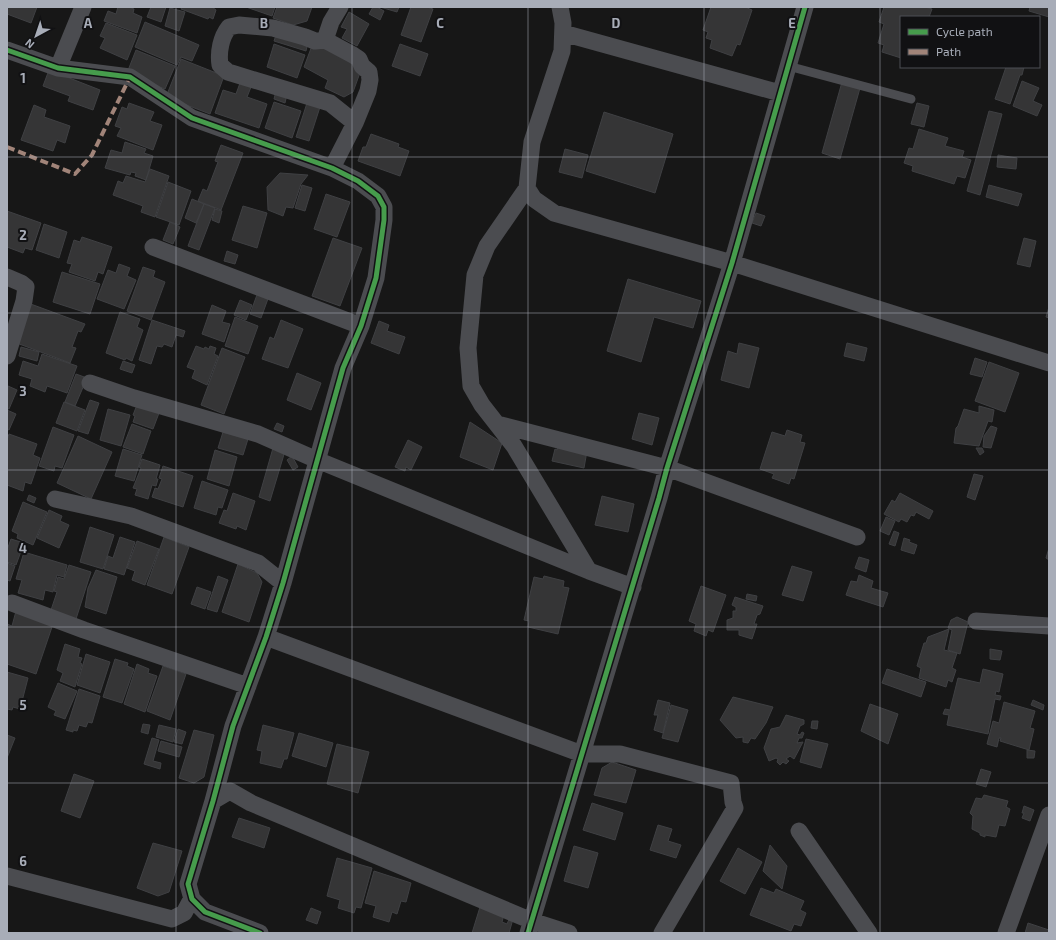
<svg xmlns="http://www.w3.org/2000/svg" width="1056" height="940" font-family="'Exo 2',sans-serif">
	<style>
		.building { fill: #353536; stroke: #3f4043 }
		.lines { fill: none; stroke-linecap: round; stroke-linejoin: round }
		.service { stroke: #4b4c50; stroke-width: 9 }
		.minor { stroke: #4b4c50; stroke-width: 17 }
		.quiet { stroke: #a18479; stroke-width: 4; stroke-dasharray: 8 4; stroke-linecap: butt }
		.cycleway-casing { stroke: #111113; stroke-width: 8 }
		.cycleway { stroke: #469c4c; stroke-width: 5 }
		.grid { fill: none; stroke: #a8adb8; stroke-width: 1; stroke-opacity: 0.55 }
		.grid-label { font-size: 13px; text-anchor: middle; font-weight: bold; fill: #a8adb8; stroke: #111113; stroke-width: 4; stroke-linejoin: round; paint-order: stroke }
	</style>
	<rect width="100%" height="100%" fill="#171717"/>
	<path class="building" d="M7,7H37L31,23L7,14Z
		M118,7H129L134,9L133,13L142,17L137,33L104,21L108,11L116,14Z
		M151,7H166L161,22L147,17Z
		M182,7H212L216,10L213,19L209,17L208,19L181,9Z
		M246,7H275L272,16Z
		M277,7H312L307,21L293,25L273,18Z
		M373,7H377L384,11L380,20L369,14Z
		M380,7H399L397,12Z
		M411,7H427L433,9L421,42L401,35Z
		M711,7H745L752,10L740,45L737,44L732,56L710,48L712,40L706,38L708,32L703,30Z
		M884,7H925L932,9L929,17H901V58L882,52L884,45L878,43L884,24L879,22Z
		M1030,7H1049V17L1029,11Z
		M170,8L185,12L179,31L165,26Z
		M349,12L369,24L357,46L342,38L347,29L341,27Z
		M145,22L199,45L192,61L181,57L177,65L135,47Z
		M106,23L137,35L127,60L100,48L105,38L100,36Z
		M277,32L308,42L306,51L274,41Z
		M313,43L356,58L361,70L353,92L344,97L325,88L328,80L304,67Z
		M274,44L305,55L297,78L267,67Z
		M400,44L428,54L420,76L392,66Z
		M136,50L175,66L165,89L127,73Z
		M181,59L224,76L210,114L166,97Z
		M1006,67H1024L1022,75H1020L1010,104L995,99Z
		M49,70L100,90L93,110L68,101L70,96L43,86Z
		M1022,81L1039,88L1033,101L1042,105L1037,116L1013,106Z
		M842,82L860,88L840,159L822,153Z
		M240,83L251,87L247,97L267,104L259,128L215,113L223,90L236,94Z
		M276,91L287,94L285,103L274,99Z
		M274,102L301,111L292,138L265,128Z
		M129,103L154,112L150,121L162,125L153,150L117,136L121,128L115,126L122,107L127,109Z
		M307,103L320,107L309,141L296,137Z
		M917,103L929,106L924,127L911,124Z
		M34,105L46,110L44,117L70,126L65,143L57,140L53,151L21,140Z
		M989,111L1002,114L980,195L967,191Z
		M604,112L673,134L655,193L586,171Z
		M919,129L948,138L945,146L964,151L962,157L971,160L965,178L957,176L954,184L912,171L913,166L904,163L909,148L913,149Z
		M371,134L399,144L398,147L409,151L400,176L358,161L363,147H366Z
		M125,142L146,149L144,153L153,156L146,180L135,176L136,173L131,172L130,175L105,168L111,150L122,153Z
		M221,145L243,153L221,210L198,201L203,189L207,191L218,162L215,161Z
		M565,149L588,155L582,178L559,172Z
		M998,155L1017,158L1016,169L997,167Z
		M150,169L169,176L155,217L141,212L143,206L113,195L118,181L123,183L126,176L145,182Z
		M280,173L308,175L301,184L293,208L286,207L283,216L268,210L267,187Z
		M168,182L191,191L179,225L156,217Z
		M302,185L312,188L305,211L295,208Z
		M989,185L1022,194L1018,206L986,197Z
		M326,194L350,202L337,237L314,229Z
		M192,199L204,204L196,223L185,218Z
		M204,204L215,208L199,250L188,246Z
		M243,206L267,213L257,248L232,240Z
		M215,209L222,211L219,223L212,220Z
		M7,211L41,223L32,250L25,248L23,253L7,247Z
		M756,213L765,216L761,226L752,223Z
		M170,222L180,227L173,244L163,240Z
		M44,224L67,232L59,258L36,250Z
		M82,237L112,247L103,274L98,272L95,281L69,272L72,264L67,263L74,240L80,242Z
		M333,238L362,248L340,306L312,296Z
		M1024,238L1036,241L1030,267L1017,264Z
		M227,251L238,255L235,264L224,261Z
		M119,264L130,268L127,276L136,280L124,309L97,299L108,270L116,273Z
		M143,267L155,271L153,277L165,282L151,320L127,311Z
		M62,272L100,284L90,314L53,302Z
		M628,279L701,301L693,328L654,317L641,362L607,351Z
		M258,292L269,296L261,318L250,314Z
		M240,300L252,305L246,320L234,315Z
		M28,303L85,324L81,332L78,331L72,347L76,348L70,363L14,342Z
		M212,305L226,311L222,322L230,324L224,342L202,334Z
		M1049,307V318L1046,317Z
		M120,312L140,319L137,327L143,330L132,361L126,358L125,360L106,353Z
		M235,317L258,326L248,354L225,346Z
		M152,320L185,331L183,337L176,335L172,347L164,344L162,347L157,346L151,364L139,360Z
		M281,320L303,329L288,368L262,359L270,337L274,339Z
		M379,321L389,325L387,331L405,337L399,354L371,343Z
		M739,343L759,348L749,388L721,380L728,351L737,354Z
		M847,343L867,348L864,361L844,356Z
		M196,346L204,349L205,347L209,349L210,346L216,348L214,354L218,356L207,385L192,378L195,370L187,367Z
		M21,347L39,352L37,361L19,356Z
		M222,348L245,357L224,414L201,405Z
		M42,354L77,366L67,393L47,386L45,392L30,386L32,379L19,375L23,361L38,366Z
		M975,358L987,362L982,377L970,374Z
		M123,361L135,365L132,373L120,369Z
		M989,362L1019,373L1005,412L975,401Z
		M297,373L321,383L311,410L287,400Z
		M76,374L87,378L75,406L65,402Z
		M8,386L17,390L9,409L7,408Z
		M90,400L99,403L88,434L78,431Z
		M64,402L85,410L77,431L56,423Z
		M137,405L159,413L153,429L133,422L135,416L133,415Z
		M979,406L994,410L992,422L988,421L979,446L954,443L956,428L958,426L964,409L979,413Z
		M108,409L130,415L121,446L100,440Z
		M7,410L16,414L9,430L7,429Z
		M639,413L659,418L652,445L632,439Z
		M470,422L502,443L493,470L460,457Z
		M277,423L284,426L282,432L274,429Z
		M132,424L151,431L143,454L123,447Z
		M991,426L997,428L991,448L983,447L984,436Z
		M53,427L74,435L62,468L55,466L54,471L39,466Z
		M787,430L802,435L800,442L805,443L794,479L791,478L789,484L772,478L774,474L760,469L772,432L785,436Z
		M223,432L248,439L243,455L218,448Z
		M9,434L37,444L33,455L40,458L31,484L25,482L23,491L7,485V440Z
		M78,436L112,452L91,499L57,483Z
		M408,440L422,447L411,470L406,467L405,471L395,467Z
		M558,445L587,451L584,468L552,461L555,449L557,450Z
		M273,448L285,451L270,501L259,497Z
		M976,448H982L984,452L980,455Z
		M123,449L142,455L134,481L115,476Z
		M215,450L237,457L229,486L207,479Z
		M292,456L298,467L293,470L287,460Z
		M142,459L160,465L156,479H158L156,486L152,485L148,499L135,495L137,489L133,488L141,468L139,467Z
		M163,466L193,476L183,507L152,497L155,488L158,489L162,479L159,478Z
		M974,474L983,476L975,500L967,497Z
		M202,481L228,490L222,508L218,507L216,515L194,508Z
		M233,493L255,501L246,530L237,526L236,529L219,523L224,510L227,511Z
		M900,493L933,511L929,519L916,512L914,516L911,515L907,522L901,519L899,522L884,514L892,500L895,502Z
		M29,495L36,498L34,503L27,500Z
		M602,496L634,504L628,532L595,525Z
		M23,502L47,512L33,545L17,538L18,534L12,531Z
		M49,510L62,516L60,521L69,525L59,548L37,538Z
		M886,517L895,521L889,535L880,531Z
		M90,527L114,535L103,569L80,562Z
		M894,531L899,533L895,546L889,544Z
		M120,537L135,542L124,575L104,569L108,556L113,558Z
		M164,537L189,547L172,594L147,585Z
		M904,538L910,540L909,542L917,545L914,554L901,550Z
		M11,539L24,543L16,565L7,562V550Z
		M137,541L159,549L145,585L132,580L135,571L127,568Z
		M1049,548V560L1046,558Z
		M24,552L67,565L64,577L57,575L53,592L45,590L43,600L18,593L22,580L16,579Z
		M859,557L869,560L866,572L855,568Z
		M7,563L15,566L10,581L7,580Z
		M238,564L257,573L262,582L249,622L222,612Z
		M69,565L91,572L75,622L50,613L57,592L54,591L58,577L64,579Z
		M792,566L812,572L803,601L782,595Z
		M96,570L117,577L106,614L85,607L88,588Z
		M859,575L873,581L871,588L888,593L883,607L846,595L851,581L857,582Z
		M218,576L228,580L217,612L207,609Z
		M544,576L564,581L563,587L569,588L558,634L528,627L529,621L524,620L534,577L543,579Z
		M701,586L726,595L713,632L708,630L706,636L694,631L696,624L689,621Z
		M197,587L211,592L205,609L191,604Z
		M747,594L757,596L756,601L746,599Z
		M735,597L763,606L760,614L757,615L754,624H757L752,639L739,635V630H727V620L733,618V611H736V607L732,605Z
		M16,611L53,624L36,674L7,664V624L12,626Z
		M957,617L968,622L960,654L948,650L952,630L948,628L951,620Z
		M949,629L944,650L957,653L952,668L956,670L952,682L948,680L946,687L919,678L921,668L917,666L924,643H926L928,637Z
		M65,644L80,649L78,657L82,658L80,663L82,664L75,687L60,681L63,673L57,670Z
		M990,649L1002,651L1000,660L990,659Z
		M86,654L110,662L100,693L77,685Z
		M115,659L128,663L127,666L134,669L122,703L103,697Z
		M137,664L149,669L148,673L157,676L145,712L124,704Z
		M163,666L186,674L170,720L147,711Z
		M887,669L926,682L921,697L882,683Z
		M983,669L1003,674L999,692L996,691L995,695L1001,696L1000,700L995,699L988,734L947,725L949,715L943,714L945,709L950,710L958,678L980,683Z
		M7,672L28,678L20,709L13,707L12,710L7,709Z
		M58,683L77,691L65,719L54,715L56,711L48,707Z
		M79,689L100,696L92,723L88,722L86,727L79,725L77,731L73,730V732L66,730Z
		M733,697L773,707L766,723L755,739L751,738L748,743L743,742V737L736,738L720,720Z
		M658,700L670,703L663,733L654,730L658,715H654Z
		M1033,700L1044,705L1043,710L1031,705Z
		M1004,702L1035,711L1030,728L1034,729L1029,750L1000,741L1001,738H999L997,747L987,744L993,721L999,723Z
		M870,704L898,714L888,744L861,731Z
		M671,705L688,710L678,742L662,738Z
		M786,715L804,720V724L800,726L797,734L800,735L802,732L804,733L802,738H799L797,743L803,742L794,759L790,756L786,759L789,761L786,764L783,762L780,765L777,762L778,759L776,758L769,761L764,748L771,729L780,727Z
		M812,721H818L817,729L811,728Z
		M143,724L150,725L148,734L141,732Z
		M159,725L176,729L173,742L156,737Z
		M263,725L294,733L287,759H284L281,768L260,763L262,751L257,750Z
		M178,729L186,732L182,744L174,742Z
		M194,730L214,735L204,777L194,783L179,778Z
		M299,733L333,743L326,767L292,756Z
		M7,735L15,738L7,758Z
		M152,738L159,740L153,761L161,763L160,769L144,764Z
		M806,739L828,744L821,768L800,762Z
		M161,741L182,747L179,757L158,751Z
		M337,744L369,752L358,793L327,784Z
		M1027,750L1035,751L1034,758H1027Z
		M612,762L636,770L626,803L594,795L602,768Z
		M981,769L991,772L986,787L976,784Z
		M74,774L94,781L80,818L61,811Z
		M984,795L1008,801L1006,807L1010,809L1005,826L999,825L996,837L985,835V837L980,835V833L972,829L973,816L970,813L976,798L982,799Z
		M592,803L623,813L615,840L583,830Z
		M1024,806L1034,810L1030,821L1022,818L1024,813H1022Z
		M239,818L270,828L264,848L232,837Z
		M658,825L672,829L668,841L681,845L676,858L650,850Z
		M153,843L182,851L169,892L158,896L137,888Z
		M770,845L787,866L782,889L763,871Z
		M574,846L598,853L588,888L564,881Z
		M738,848L762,862L745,894L720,881Z
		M337,858L372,868L361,908L356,907L354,913L338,908L340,900L327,896Z
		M374,871L411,883L406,902L401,901L397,914L392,912L389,922L373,917L376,906L365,903Z
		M761,888L774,893L776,889L804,901L800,910L806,913L801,926L794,924L791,931L750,915Z
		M480,907L504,914L502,922L507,924L510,917L513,919L509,933H503V932L502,933H472Z
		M311,908L321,912L317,924L306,920Z
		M1028,923L1049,930V933H1025Z"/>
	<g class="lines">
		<path class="service" d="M788,66L911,99"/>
		<path class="minor" d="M560,7L563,23L562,51L532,142L527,188L534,199L554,213L732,263L1049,363
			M563,33L780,93
			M325,40L331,22L340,7
			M7,50L58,68L130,77L192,118L332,168L358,181L378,196L384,207V220L376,278L361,326L343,368L283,583L266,637L233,726L213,801L188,884L192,899L205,912L260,933
			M58,68L83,7
			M332,168L355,123L368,91L370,80L369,72L362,66L359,59L353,55L325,40L315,41L305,37L273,28L239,25L229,27C221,37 218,52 220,65L228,72L330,103L355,123
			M527,188L487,246L475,275L468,348L471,386L482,405L514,446L589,571
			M153,247L361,326
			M7,277L21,283L26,287L24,301L7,356
			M90,383L134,398L258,434L317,460L589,571L633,587
			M497,424L667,468L857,537
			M55,499L131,516L258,563L283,583
			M12,603L84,630L248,686
			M976,621L1049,626
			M266,637L582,754H620L731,783L733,802L735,808L662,933
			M213,801L230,791L251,803L532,921L569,933
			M799,831L869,933
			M7,876L172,919L184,913L192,898
			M528,933L659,498L667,468L732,263L805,7
			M1006,933L1049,815"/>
		<path class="quiet" d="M7,147L75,174L92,155L130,77"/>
		<g class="cycleway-casing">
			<path id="cycleway" d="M7,50L58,68L130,77L192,118L332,168L358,181L378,196L384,207V220L376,278L361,326L343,368L283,583L266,637L233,726L213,801L188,884L192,899L205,912L260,933
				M528,933L659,498L667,468L732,263L805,7"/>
		</g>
		<use href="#cycleway" class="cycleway"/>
	</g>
	<path class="grid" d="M176,7V933M352,7V933M528,7V933M704,7V933M880,7V933M7,157H1049M7,313H1049M7,470H1049M7,627H1049M7,783H1049"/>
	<g class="grid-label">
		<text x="88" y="28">A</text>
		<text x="264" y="28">B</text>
		<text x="440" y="28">C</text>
		<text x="616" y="28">D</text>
		<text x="792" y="28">E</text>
		<text x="23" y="83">1</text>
		<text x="23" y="240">2</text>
		<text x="23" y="396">3</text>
		<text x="23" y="553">4</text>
		<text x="23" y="710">5</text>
		<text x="23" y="866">6</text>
	</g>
	<rect width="1056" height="940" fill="none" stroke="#a8adb8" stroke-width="16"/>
	<rect x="900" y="16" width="140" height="52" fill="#111113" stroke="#4d4f55"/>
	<rect x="908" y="29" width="20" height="6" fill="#469c4c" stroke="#4d4f55"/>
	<text x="936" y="36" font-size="12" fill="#a8adb8">Cycle path</text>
	<rect x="908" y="49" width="20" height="6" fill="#a18479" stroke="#4d4f55"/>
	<text x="936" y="56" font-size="12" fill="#a8adb8">Path</text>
	<g transform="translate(36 36) rotate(220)" stroke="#111113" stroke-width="3" paint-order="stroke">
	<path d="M0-3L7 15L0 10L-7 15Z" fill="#a8adb8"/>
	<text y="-6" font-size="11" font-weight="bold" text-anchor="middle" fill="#a8adb8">N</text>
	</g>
</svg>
